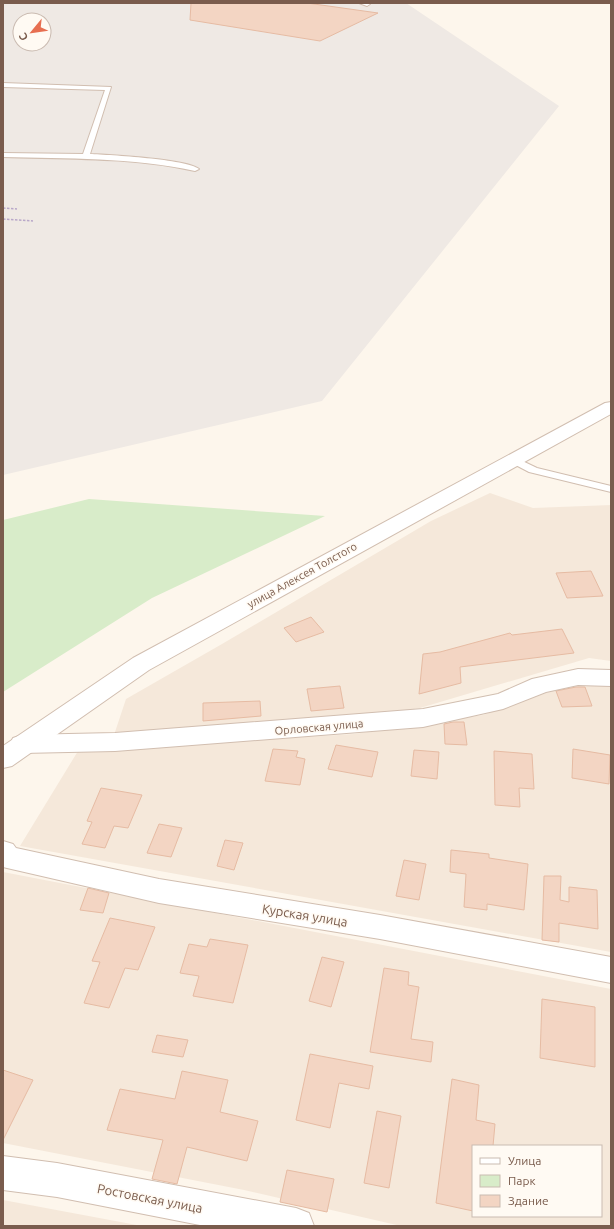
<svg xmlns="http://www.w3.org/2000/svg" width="614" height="1229" font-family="Ubuntu,sans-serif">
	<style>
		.residential { fill: #f5e8da; fill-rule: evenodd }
		.industrial { fill: #efe9e4; fill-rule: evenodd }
		.green { fill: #d8ecc9 }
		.building { fill: #f3d5c3; stroke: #e6bba3 }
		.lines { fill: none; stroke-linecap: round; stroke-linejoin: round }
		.service-casing { stroke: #d1beb0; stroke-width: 2 }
		.minor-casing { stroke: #d1beb0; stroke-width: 2 }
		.tertiary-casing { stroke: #d1beb0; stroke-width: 2 }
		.service { fill: #fff; fill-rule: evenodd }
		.minor { fill: #fff; fill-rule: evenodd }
		.tertiary { fill: #fff; fill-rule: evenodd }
		.rail { stroke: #b9a8c9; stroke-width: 1.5; stroke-dasharray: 2.5 1.5; stroke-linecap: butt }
		.labels { text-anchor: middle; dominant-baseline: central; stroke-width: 3; stroke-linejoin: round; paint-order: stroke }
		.street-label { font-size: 11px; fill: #7a5c4d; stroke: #fffaf3 }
		.near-street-label { font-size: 13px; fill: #7a5c4d; stroke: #fffaf3 }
	</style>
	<rect width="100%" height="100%" fill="#fdf6ec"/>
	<path class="residential" d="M490,493L533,508L611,505V661L589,658L420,708L337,721L114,735L126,699L222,644L431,521Z
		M605,684H611V952L20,846L78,751L354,734L483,715L563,687Z
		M3,872L611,989V1226H401L244,1190L3,1143ZM473,1146H601V1216H473Z
		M3,1200L142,1226H3Z"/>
	<path class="industrial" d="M3,3H406L559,106L322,401L3,475ZM20,20H44V44H20Z"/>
	<path class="green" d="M89,499L325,516L152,598L3,692V520Z"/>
	<path class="building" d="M191,3H307L378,13L320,41L190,20Z
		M591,571L603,596L567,598L556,573Z
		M311,617L324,632L296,642L284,628Z
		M562,629L574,653L460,667L461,683L419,694L423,654L440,652L510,633L512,635Z
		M340,686L344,708L311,711L307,689Z
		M576,687H585L592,706L562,707L556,691Z
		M260,701L261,716L203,721V703Z
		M453,722H464L467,745L445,744L444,724Z
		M336,745L378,752L372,777L328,769Z
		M273,749L298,751L296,757L305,759L300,785L265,781Z
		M573,749L610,755L609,784L572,778Z
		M414,750L439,752L437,779L411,776Z
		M494,751L532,754L534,789L519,788L520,807L495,805Z
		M101,788L142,795L128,828L114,826L105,848L82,844L92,822L87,821Z
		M159,824L182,828L171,857L147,853Z
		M225,840L243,843L234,870L217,866Z
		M451,850L489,854V858L528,864L524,910L487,904V910L464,907L466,874L450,872Z
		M404,860L426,864L419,900L396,896Z
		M544,876H561L560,900L569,902V887L597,890L598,929L559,923V942L542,940Z
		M88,888L109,893L103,913L80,910Z
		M110,918L155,927L138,970L125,968L109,1008L84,1003L100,962L92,961Z
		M210,939L248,945L233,1003L193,996L199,976L180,973L189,944L207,947Z
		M322,957L344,962L331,1007L309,1001Z
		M384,968L409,972L408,985L419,987L411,1039L433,1042L431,1062L370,1052Z
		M542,999L595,1007V1067L540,1058Z
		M157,1035L188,1040L183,1057L152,1052Z
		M310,1054L373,1066L369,1089L339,1083L330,1128L296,1120Z
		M3,1070L33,1080L3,1140Z
		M182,1071L228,1080L220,1112L258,1121L247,1161L187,1147L177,1184L152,1179L163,1140L107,1130L120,1089L175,1099Z
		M452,1079L479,1085L476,1120L495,1124L493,1146H473V1211L436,1203Z
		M377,1111L401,1116L389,1188L364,1183Z
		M287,1170L334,1179L327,1212L280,1202Z"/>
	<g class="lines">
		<g class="service-casing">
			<path id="service" d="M359,3H369L370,4L367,6Z
				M3,83L111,87L90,154C110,155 186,159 199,169L195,171C131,157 68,159 3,157V153L83,154L105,90L3,87Z
				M514,457L537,468L611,486V492L529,472L510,462L509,460Z"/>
		</g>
		<g class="minor-casing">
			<path id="minor" d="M578,669L611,670V686L578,685L546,692L503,709L423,727L115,751L22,753L13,750L10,744L13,738L22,735L115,733L423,709L498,694L532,679Z
				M3,841L13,844L16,848L159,879L380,915L611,957V983L380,939L159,903L7,868L3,867Z
				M3,1156L57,1163L296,1208L309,1213L314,1226H205L57,1197L3,1190Z"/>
		</g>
		<g class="tertiary-casing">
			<path id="tertiary" d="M611,402V414L149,670L12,766L3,768V746L133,658L605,403Z"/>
		</g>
		<use href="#service" class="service"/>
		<use href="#minor" class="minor"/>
		<use href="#tertiary" class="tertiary"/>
		<path class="rail" d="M3,208L17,209
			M3,219L33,221"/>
	</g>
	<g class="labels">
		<g class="street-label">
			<text transform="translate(302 575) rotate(-29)">улица Алексея Толстого</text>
			<text transform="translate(319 727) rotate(-5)">Орловская улица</text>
		</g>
		<g class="near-street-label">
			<text transform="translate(305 915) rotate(9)">Курская улица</text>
			<text transform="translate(150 1198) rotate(11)">Ростовская улица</text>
		</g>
	</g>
	<rect width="614" height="1229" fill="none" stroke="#7a5c4d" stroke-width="8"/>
	<rect x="472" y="1145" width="130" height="72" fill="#fffaf3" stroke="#cabbb1"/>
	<rect x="480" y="1158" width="20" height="6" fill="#ffffff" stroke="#cabbb1"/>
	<text x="508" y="1165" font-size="12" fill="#7a5c4d">Улица</text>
	<rect x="480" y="1175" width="20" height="12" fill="#d8ecc9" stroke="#cabbb1"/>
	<text x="508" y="1185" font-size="12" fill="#7a5c4d">Парк</text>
	<rect x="480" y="1195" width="20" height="12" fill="#f3d5c3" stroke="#cabbb1"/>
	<text x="508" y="1205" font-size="12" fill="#7a5c4d">Здание</text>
	<g transform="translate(32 32) rotate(241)"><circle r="19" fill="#fffaf3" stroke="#cabbb1"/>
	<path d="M0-3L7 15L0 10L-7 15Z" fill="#e76f51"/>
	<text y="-6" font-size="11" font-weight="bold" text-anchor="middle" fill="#7a5c4d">С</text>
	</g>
</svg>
